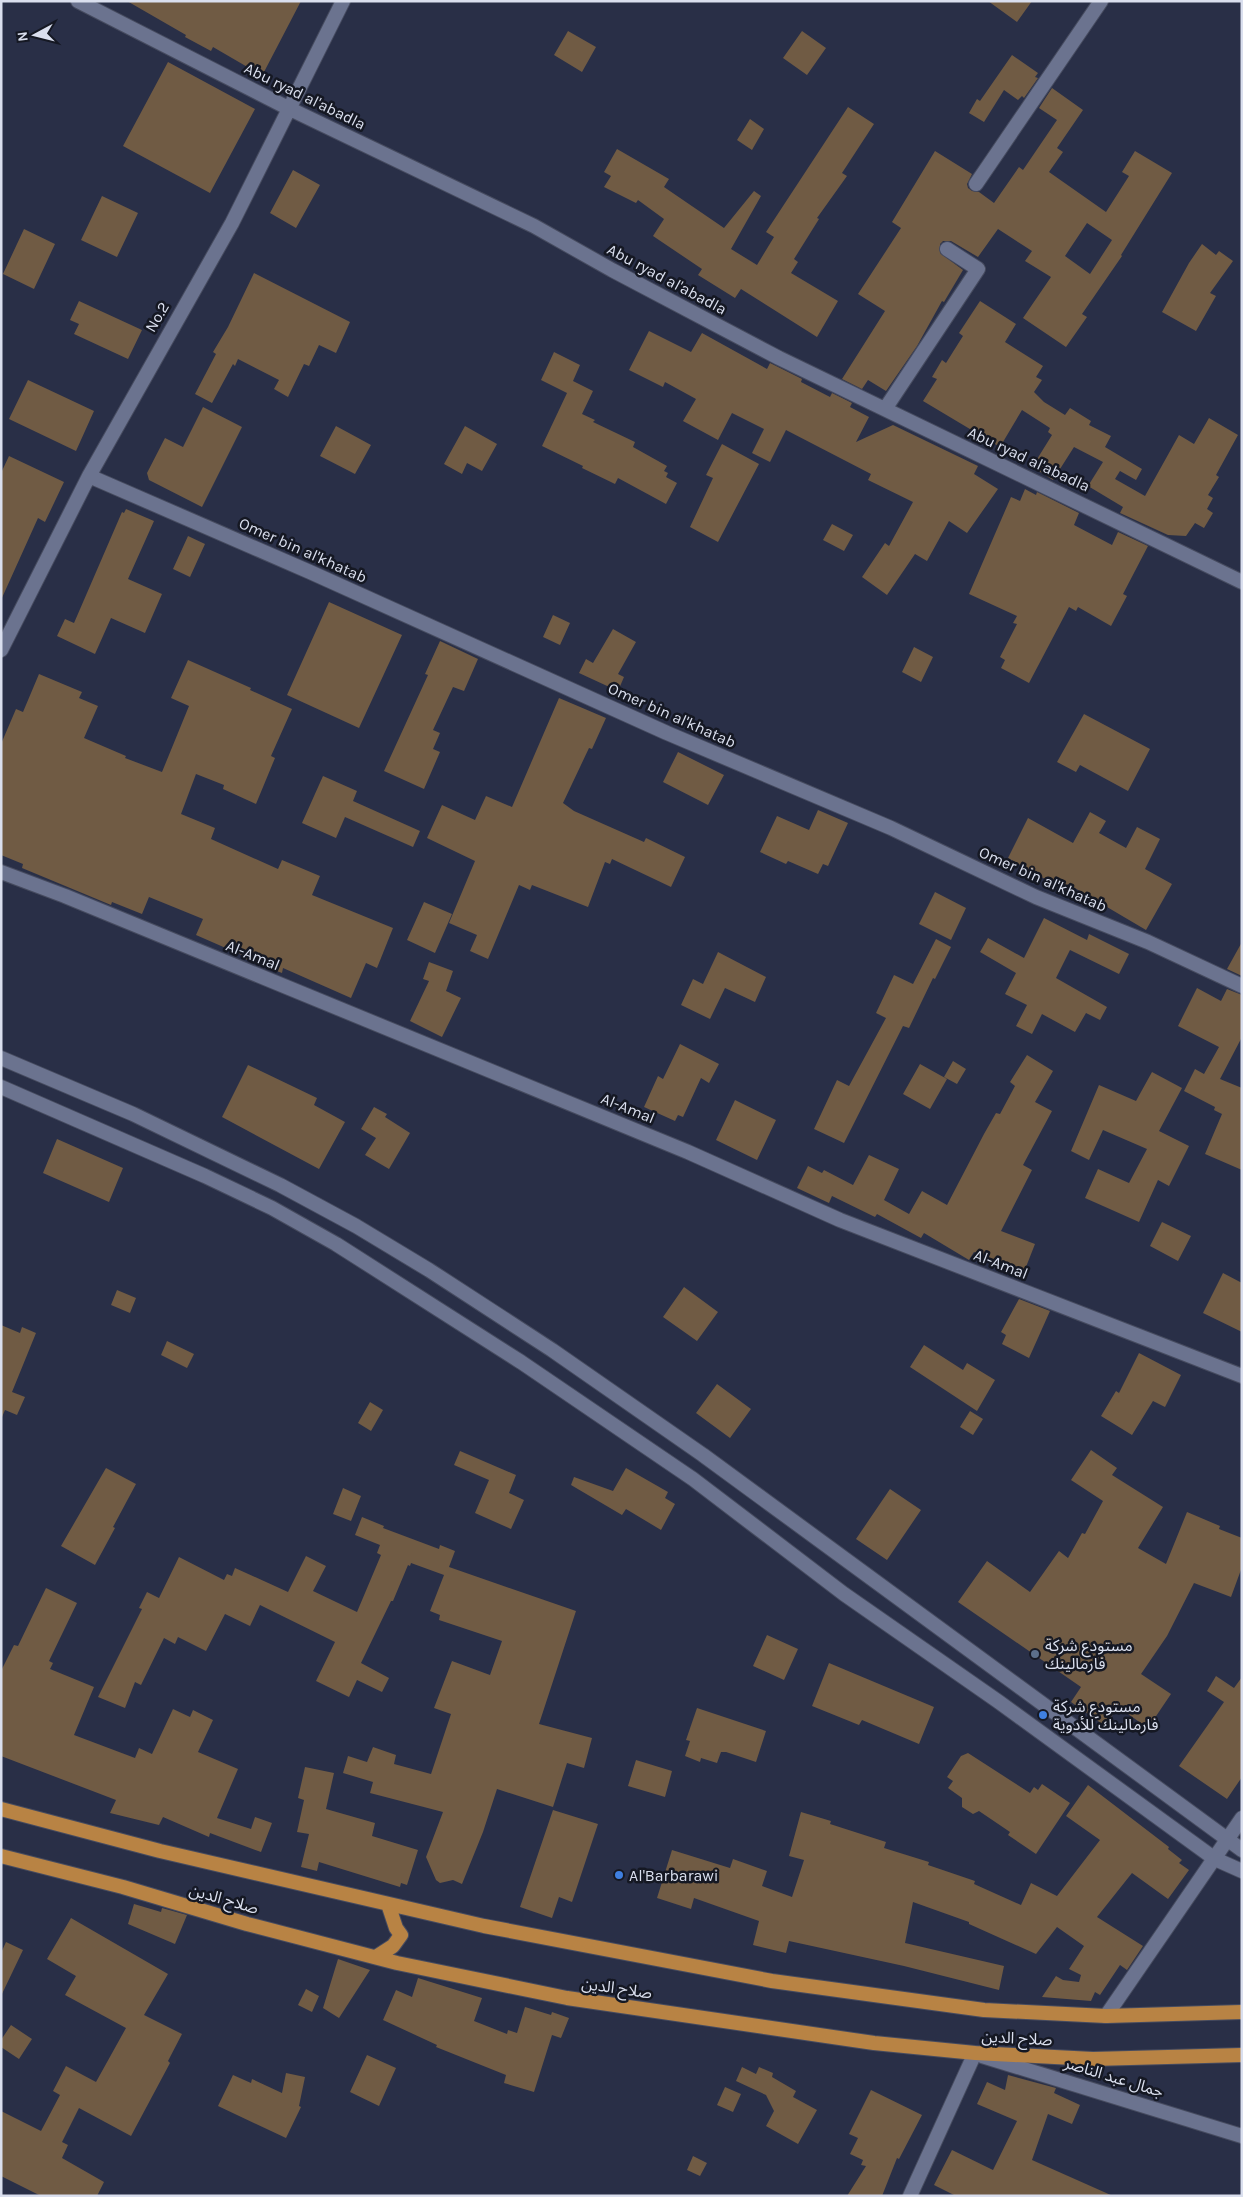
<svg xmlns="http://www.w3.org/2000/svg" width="1243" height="2197" font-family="Karla,'Noto Sans Arabic',sans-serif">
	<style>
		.building { fill: #705b44; fill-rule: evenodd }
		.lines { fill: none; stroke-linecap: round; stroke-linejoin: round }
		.minor-casing { stroke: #464b5f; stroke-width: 16 }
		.secondary-casing { stroke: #464b5f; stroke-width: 16 }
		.trunk-casing { stroke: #464b5f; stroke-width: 16 }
		.minor { stroke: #6b738f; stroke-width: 14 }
		.secondary { stroke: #6b738f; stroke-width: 14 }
		.trunk { stroke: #b88344; stroke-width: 14 }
		.service-dot { fill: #5c6f8a; stroke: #151823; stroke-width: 2 }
		.shop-dot { fill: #3f7fe0; stroke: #151823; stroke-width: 2 }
		.labels { text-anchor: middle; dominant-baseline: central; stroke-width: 5; stroke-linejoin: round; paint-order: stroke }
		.street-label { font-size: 16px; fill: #dadfee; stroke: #151823 }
		.poi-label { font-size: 16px; fill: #dadfee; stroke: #151823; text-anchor: start }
	</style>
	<rect width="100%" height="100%" fill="#292f47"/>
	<path class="building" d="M127,1H301L264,72H256L213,47L211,51L185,37L186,35Z
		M988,1H1032L1017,22Z
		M568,31L596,47L582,72L554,55Z
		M802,31L826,48L807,75L783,58Z
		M1012,55L1038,73L1035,77L1038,78L1024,98L1022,96L1018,100L1004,90L984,122L969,113L977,99L980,101Z
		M168,62L255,109L210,193L123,146Z
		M1052,88L1083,110L1057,148L1063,152L1049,172L1106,212L1129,176L1122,172L1135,151L1172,173L1121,255L1122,256L1082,314L1087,317L1066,347L1023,318L1051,277L1025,261L1032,251L998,229L978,257L951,241H943L940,244V253L963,270L944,302L942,301L917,346L886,391L868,380L862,389L842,379L885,311L858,294L901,228L892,222L935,151L972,174L967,184L968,188L972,191L979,192L994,203L1019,167L1023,170L1057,120L1039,108ZM1087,223L1112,240L1090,274L1065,256Z
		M848,107L874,124L842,173L847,176L817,218L819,219L794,259L798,262L791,273L838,301L817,337L741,289L735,298L698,275L702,269L653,236L664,219L638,200L636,203L604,187L611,176L604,172L617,149L669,179L664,187L724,228L754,191L761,196L731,249L757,265L774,237L766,232Z
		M750,119L764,129L752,150L737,140Z
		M293,170L320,185L296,228L270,213Z
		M102,196L138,213L117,257L81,240Z
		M24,229L55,244L34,289L3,274Z
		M1202,244L1216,255L1219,251L1233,261L1210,293L1216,296L1196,331L1162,312L1189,263Z
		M254,273L350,322L336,353L319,345L309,366L304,364L288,397L274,389L279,380L238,359L235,366L233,364L212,403L195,394L216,354L213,352L228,327Z
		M79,301L142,330L128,359L74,334L79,324L70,320Z
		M980,301L1016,324L1005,342L1043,366L1036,377L1042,380L1034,392L1044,402L1065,415L1070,408L1091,421L1089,425L1111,436L1105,447L1142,469L1136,480L1120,471L1115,479L1145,496L1179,435L1194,444L1209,418L1238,435L1216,475L1219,477L1208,495L1213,498L1207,509L1213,513L1204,528L1195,523L1186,536L1168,535L1120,513L1123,507L1088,486L1103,462L1074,447L1053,480L1034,468L1036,465L1034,464L1052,435L1048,432L1050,428L1022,410L1000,447L923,401L937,379L932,377L942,360L946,363L963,336L959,333Z
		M649,331L691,352L702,333L767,369L770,363L802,379L801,382L830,397L832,393L852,403L850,407L869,417L856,442L893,425L978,466L974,474L998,489L967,533L949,521L927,561L915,554L887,595L862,577L885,543L889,546L913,502L868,480L871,474L786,430L770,462L752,453L764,429L732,413L718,440L683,421L696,399L665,382L663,387L629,370Z
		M554,352L580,365L573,381L593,391L582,414L595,420L593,422L635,442L633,447L667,466L664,471L668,473L666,477L677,483L666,504L618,478L615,484L582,468L583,466L542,446L567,393L541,380Z
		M28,380L94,411L76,451L9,419Z
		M203,407L242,427L202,507L149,480L147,473L165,438L183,447Z
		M336,426L371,445L355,474L320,456Z
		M465,426L497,444L482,471L467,463L462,474L444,464Z
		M722,444L759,464L718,542L690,527L713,478L706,475Z
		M9,456L64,482L45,522L38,518L1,600V473Z
		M1025,489L1036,495L1037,492L1079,513L1074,525L1112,545L1118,532L1148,546L1123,594L1127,596L1111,626L1078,607L1076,611L1069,607L1029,683L1001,668L1005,660L1000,657L1017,624L1013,623L1017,616L969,594L1011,497L1020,501Z
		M126,509L154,521L128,579L162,594L145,633L111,618L95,654L57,636L65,619L74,623L122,512L124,513Z
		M832,524L853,535L844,551L823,540Z
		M188,536L205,544L190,577L173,569Z
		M329,602L402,635L359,728L287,695Z
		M553,615L570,623L560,645L543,637Z
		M613,629L636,642L618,674L624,677L618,691L579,673L586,659L593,663Z
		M440,641L478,659L464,691L453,687L433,730L440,733L433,749L440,752L424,789L384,771L428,675L425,674Z
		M914,647L933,657L921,682L902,672Z
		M188,660L251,688L250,690L292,709L271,756L275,758L256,804L223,789L224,785L196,774L181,814L215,828L211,839L278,869L282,860L320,876L312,895L393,928L377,968L366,963L351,998L283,968L282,973L243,958L244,956L196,935L203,919L149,897L142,914L112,902L111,905L22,868L23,864L1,855V744L16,709L23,712L39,674L82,692L79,698L98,706L84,738L126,756L125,758L162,772L189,706L171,698Z
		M559,698L606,718L592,749L589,748L563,803L574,811L644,842L646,838L685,857L671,887L612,859L610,864L605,862L588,907L532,885L530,890L519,885L488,959L470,951L477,935L449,923L475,861L427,838L442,805L475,820L486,796L512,807Z
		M1084,714L1150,749L1128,791L1080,765L1076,772L1057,762Z
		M678,752L724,775L708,805L663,782Z
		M323,776L357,791L353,801L420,831L413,847L345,817L336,838L302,823Z
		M818,810L848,823L828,866L823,864L818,874L788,861L786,864L760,852L777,816L809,830Z
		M1090,812L1106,821L1099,833L1126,848L1137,827L1160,839L1145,869L1172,884L1146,930L1068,884L1064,890L1008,858L1028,818L1073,843Z
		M935,892L966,908L951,940L919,924Z
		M424,902L452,914L435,953L407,940Z
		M1044,918L1087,940L1089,934L1129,954L1119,974L1070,950L1056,978L1107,1007L1100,1020L1086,1013L1075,1032L1042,1014L1032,1034L1016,1026L1027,1005L1005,994L1016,973L980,952L988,938L1024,958Z
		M936,939L951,947L935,979L933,978L909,1028L903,1026L844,1143L814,1129L837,1080L849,1086L886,1018L876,1013L894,975L913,984Z
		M1242,942V976L1227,969Z
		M718,952L766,977L755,1002L725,988L710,1019L681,1005L693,979L703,984Z
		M429,962L453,971L446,991L461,998L442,1037L410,1021L429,981L423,979Z
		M1197,988L1221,1001L1227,989L1242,995V1037L1220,1079L1242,1088V1170L1205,1154L1222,1114L1214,1110L1215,1107L1184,1091L1195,1069L1204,1074L1219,1047L1178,1026Z
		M680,1044L719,1064L709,1083L701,1078L683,1117L678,1115L675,1121L644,1107L658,1076L663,1079Z
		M1027,1055L1053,1071L1035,1102L1052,1111L1023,1165L1032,1170L1001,1231L1035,1244L1024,1272L974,1252L969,1260L924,1233L921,1238L877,1214L875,1217L832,1196L829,1203L797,1188L808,1166L822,1173L824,1170L853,1185L869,1155L899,1169L884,1200L909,1214L922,1191L947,1205L984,1134L996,1113L1000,1114L1015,1086L1010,1082Z
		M953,1061L966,1069L957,1084L944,1077Z
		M920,1064L947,1079L930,1109L903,1094Z
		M248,1065L317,1098L314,1105L345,1122L319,1169L222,1117Z
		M1152,1072L1182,1088L1159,1131L1189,1146L1169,1186L1158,1180L1139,1222L1085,1198L1098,1169L1129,1183L1147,1149L1103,1130L1089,1160L1071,1151L1099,1085L1136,1101Z
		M735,1100L776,1120L757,1160L716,1140Z
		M374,1107L387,1114L385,1117L410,1133L389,1169L365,1155L376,1138L361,1129Z
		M57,1139L123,1168L109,1202L43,1173Z
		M1162,1222L1191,1236L1178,1261L1150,1246Z
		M1223,1273L1242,1283V1332L1203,1313Z
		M684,1287L718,1312L697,1341L663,1317Z
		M117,1290L136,1298L130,1313L111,1305Z
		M1019,1299L1050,1311L1029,1358L1002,1344L1006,1335L1001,1332Z
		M1,1325L20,1333L22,1327L36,1333L12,1392L25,1397L17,1415L5,1410L2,1417Z
		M167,1341L194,1354L187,1368L161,1355Z
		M924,1345L963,1370L967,1363L995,1380L977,1411L910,1367Z
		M1139,1353L1181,1375L1165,1407L1153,1401L1132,1435L1101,1416L1116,1391L1119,1393Z
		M717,1384L751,1409L730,1438L696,1413Z
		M370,1402L383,1410L371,1431L358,1423Z
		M970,1411L983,1419L973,1435L960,1427Z
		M1091,1450L1117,1468L1112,1475L1163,1507L1138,1548L1166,1564L1187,1512L1220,1526L1219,1529L1242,1538V1567L1231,1597L1194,1583L1167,1636L1141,1674L1171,1694L1148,1728L1118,1707L1105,1726L1071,1702L1081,1687L958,1602L987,1561L1030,1592L1059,1551L1068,1558L1082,1533L1085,1534L1103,1501L1071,1480Z
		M460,1451L516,1475L509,1493L524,1500L511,1529L475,1513L489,1480L454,1465Z
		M106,1468L136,1484L113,1527L115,1528L95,1565L61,1546Z
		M626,1468L668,1492L665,1498L675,1504L661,1530L626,1509L622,1515L571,1485L574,1477L613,1491Z
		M343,1488L361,1496L351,1521L333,1514Z
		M890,1489L921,1510L887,1560L856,1539Z
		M362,1517L384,1526L383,1528L439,1549L440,1545L455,1551L449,1567L576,1611L539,1724L592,1738L584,1768L567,1763L553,1807L497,1789L483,1832L462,1884L453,1880L440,1883L436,1880L426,1857L443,1812L370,1793L373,1782L343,1773L348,1756L367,1762L373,1747L396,1755L394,1764L431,1774L451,1714L434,1708L452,1661L490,1675L502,1641L439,1620L440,1615L430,1611L444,1575L411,1563L410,1566L408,1565L393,1601H391L361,1663L389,1678L382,1692L357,1680L349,1697L316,1681L335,1642L260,1605L250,1626L225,1614L206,1651L178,1637L175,1644L164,1638L141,1685L135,1682L125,1708L98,1697L142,1609L139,1608L147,1592L159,1598L179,1557L224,1580L227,1574L232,1576L235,1568L288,1592L306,1556L326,1566L313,1591L357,1612L381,1555L377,1553L380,1545L355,1535Z
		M46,1588L77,1603L49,1661L53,1663L50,1669L94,1687L74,1735L135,1758L139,1748L152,1754L173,1709L190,1717L193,1710L213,1720L198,1752L238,1769L217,1818L251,1829L255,1817L272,1823L261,1852L210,1833L209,1837L163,1817L159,1825L110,1813L116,1800L1,1756V1671L14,1645L18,1646Z
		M767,1635L798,1649L784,1680L753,1666Z
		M829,1663L934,1707L919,1744L862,1720L859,1725L812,1706Z
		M1216,1676L1234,1688L1242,1677V1777L1227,1799L1179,1766L1224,1702L1207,1691Z
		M697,1708L766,1731L756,1762L726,1752H721L717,1763L701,1758L700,1762L685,1756L690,1741L686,1740Z
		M968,1753L1030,1793L1034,1787L1038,1790L1042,1784L1070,1803L1036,1854L1008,1835L1010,1832L979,1811L973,1814L962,1807V1798L948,1788L953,1781L947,1777L961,1756Z
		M636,1760L672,1771L665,1797L628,1786Z
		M305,1767L334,1773L326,1809L375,1823L372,1836L418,1850L407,1885L401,1883L400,1887L319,1862L317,1871L301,1867L309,1834L297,1832L304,1800L298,1798Z
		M1088,1785L1169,1847L1168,1849L1182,1860L1179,1863L1189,1870L1168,1899L1132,1873L1097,1917L1143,1946L1127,1970L1120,1965L1100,1995L1095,1992L1091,2001L1042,1997L1056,1976L1063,1980L1079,1982L1081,1975L1069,1969L1084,1946L1057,1927L1036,1954L969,1924V1922L913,1902L905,1943L1004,1966L999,1990L904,1966L789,1941L786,1953L753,1945L759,1921L694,1898L691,1909L657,1898L672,1850L730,1868L733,1859L767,1871L762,1886L792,1897L804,1860L789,1856L801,1812L831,1821L830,1824L886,1842L884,1848L929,1862L928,1865L975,1881L974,1884L1021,1905L1031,1883L1057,1896L1100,1840L1066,1816Z
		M553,1810L598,1824L572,1902L559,1897L552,1918L520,1907Z
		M134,1904L161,1912L162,1908L187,1915L175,1944L128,1924Z
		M71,1918L168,1974L144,2015L182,2034L168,2061L170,2063L131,2136L79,2108L62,2142L68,2145L62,2158L104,2182L97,2196H41L1,2176V2111L41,2131L60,2095L53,2091L66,2066L96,2082L126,2028L65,1995L76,1976L47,1959Z
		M6,1942L23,1950L1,1996V1953Z
		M338,1959L370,1970L339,2018L323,2008Z
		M418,1978L482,1998L474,2021L507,2034L508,2030L517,2033L525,2007L551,2015L552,2012L569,2018L561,2038L552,2035L534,2092L504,2083L506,2075L436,2047L437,2045L383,2020L396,1990L412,1997Z
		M306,1989L319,1996L312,2012L298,2005Z
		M11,2025L32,2039L19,2059L1,2047V2040Z
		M367,2055L396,2068L379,2106L350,2092Z
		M742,2067L756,2074L759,2067L773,2073L772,2077L796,2091L793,2097L817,2110L798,2144L766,2126L774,2111L766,2095L736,2081Z
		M286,2073L305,2077L299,2106L301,2107L286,2138L218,2106L233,2075L251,2083L252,2079L282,2093Z
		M1008,2075L1056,2088L1054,2093L1080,2105L1072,2124L1048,2114L1032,2160L1113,2196H956L934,2185L952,2150L993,2170L1017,2121L977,2104L987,2082L1005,2090Z
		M725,2087L741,2094L733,2112L717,2105Z
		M871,2090L922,2115L899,2159L897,2158L882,2196H847L866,2166L861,2165L863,2160L850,2154L858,2138L849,2134Z
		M693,2156L707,2163L700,2176L687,2170Z"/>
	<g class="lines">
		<g class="minor-casing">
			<path id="minor" d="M78,1L288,108L534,226L612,270L779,358L1242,582
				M976,184L1101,1
				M885,409L978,269L947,249
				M89,476L310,572L667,733L891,828L1036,897L1148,942L1242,986
				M1,650L89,476L232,223L343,1
				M1,872L65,896L688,1152L840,1220L1242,1376
				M1,1058L133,1114L280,1185L356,1226L429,1270L552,1350L703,1455L1242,1850
				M1,1087L205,1176L272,1208L336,1244L521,1362L693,1479L844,1594L999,1702L1215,1859L1242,1871
				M1106,2016L1242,1818
				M910,2196L975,2053"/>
		</g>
		<g class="secondary-casing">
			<path id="secondary" d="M982,2056L1242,2136"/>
		</g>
		<g class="trunk-casing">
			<path id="trunk" d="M1,1809L160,1851L484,1926L772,1981L984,2010L1106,2016L1242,2012
				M1,1856L123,1887L247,1924L397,1963L567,1998L874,2043L975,2053L1093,2059L1242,2055
				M376,1957L393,1946L401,1935L396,1928L388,1904"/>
		</g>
		<use href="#minor" class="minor"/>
		<use href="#secondary" class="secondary"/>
		<use href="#trunk" class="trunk"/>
	</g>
	<circle class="service-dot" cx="1035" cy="1654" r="5"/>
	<g class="shop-dot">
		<circle cx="1043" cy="1715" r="5"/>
		<circle cx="619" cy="1875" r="5"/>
	</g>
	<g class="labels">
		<g class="street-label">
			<text transform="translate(305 96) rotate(26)">Abu ryad al'abadla</text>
			<text transform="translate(667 279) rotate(28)">Abu ryad al'abadla</text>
			<text transform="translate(157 317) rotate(-60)">No.2</text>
			<text transform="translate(1029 459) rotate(25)">Abu ryad al'abadla</text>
			<text transform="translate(303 550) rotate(24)">Omer bin al'khatab</text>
			<text transform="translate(672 715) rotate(24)">Omer bin al'khatab</text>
			<text transform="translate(1043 879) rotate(24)">Omer bin al'khatab</text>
			<text transform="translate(253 955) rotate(22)">Al-Amal</text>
			<text transform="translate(628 1108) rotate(22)">Al-Amal</text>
			<text transform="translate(1001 1264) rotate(21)">Al-Amal</text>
			<text transform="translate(224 1899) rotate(16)">صلاح الدين</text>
			<text transform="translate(617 1988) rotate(8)">صلاح الدين</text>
			<text transform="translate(1017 2038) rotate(3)">صلاح الدين</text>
			<text transform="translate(1114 2077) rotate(17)">جمال عبد الناصر</text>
		</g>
		<g class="poi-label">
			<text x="1045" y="1645">مستودع شركة<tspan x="1045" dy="18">فارمالينك</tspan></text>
			<text x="1053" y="1706">مستودع شركة<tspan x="1053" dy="18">فارمالينك للأدوية</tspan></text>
			<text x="629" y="1875">Al'Barbarawi</text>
		</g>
	</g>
	<rect width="1243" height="2197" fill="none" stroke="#dadfee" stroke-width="5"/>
	<g transform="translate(35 35) rotate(263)" stroke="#151823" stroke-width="4" paint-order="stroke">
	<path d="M0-4L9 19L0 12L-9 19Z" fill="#dadfee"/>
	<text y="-8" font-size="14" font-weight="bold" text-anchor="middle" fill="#dadfee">N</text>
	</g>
</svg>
